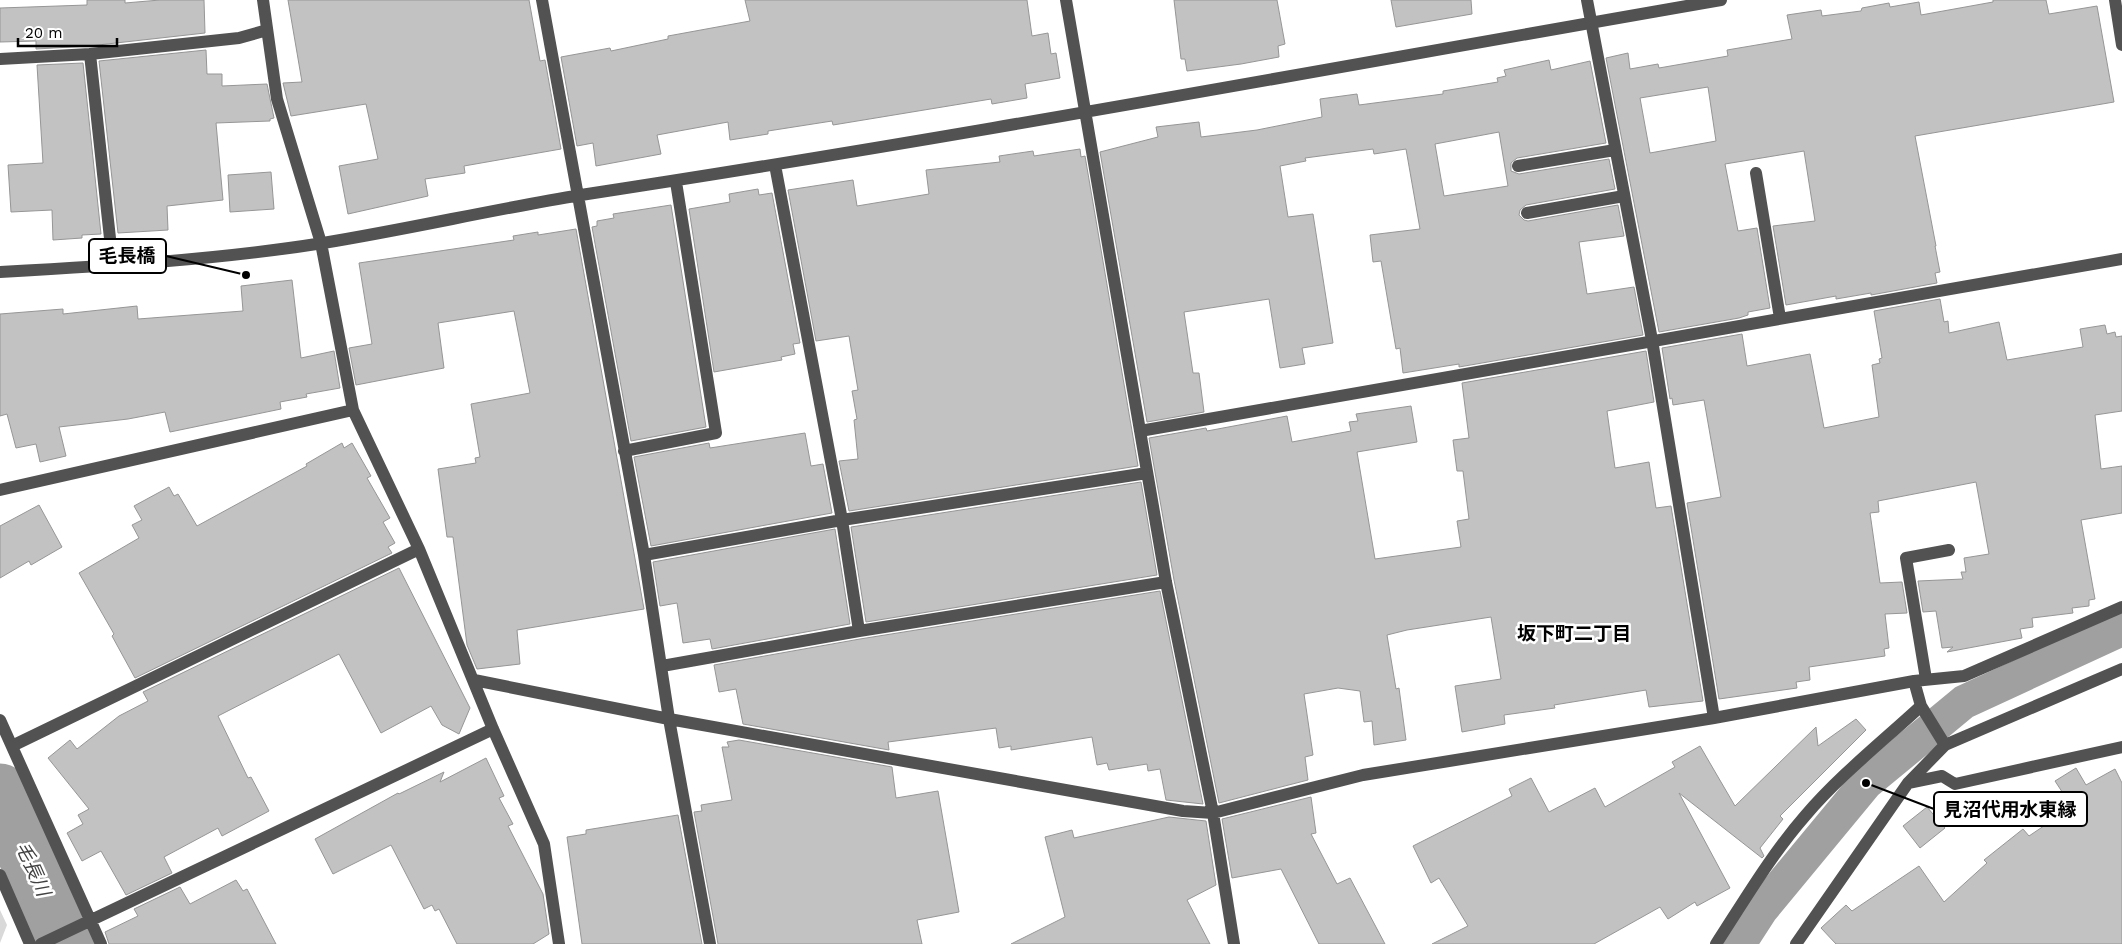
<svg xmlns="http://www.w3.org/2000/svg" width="2122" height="944" font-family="'Work Sans','Noto Sans JP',sans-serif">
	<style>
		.green { fill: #d9d9d9 }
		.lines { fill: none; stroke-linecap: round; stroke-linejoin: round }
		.canal { stroke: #a0a0a0; stroke-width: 34 }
		.river { stroke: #a0a0a0; stroke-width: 59 }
		.building { fill: #c2c2c2; stroke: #969696; fill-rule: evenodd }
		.minor { stroke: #525252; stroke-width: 12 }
		.labels { text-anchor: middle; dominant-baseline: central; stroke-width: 5; stroke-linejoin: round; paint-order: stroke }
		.neighbourhood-label { font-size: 19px; font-weight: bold; fill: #000; stroke: #fff }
		.water-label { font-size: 19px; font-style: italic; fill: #414141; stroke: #fff }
		.leader { fill: none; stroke: #000; stroke-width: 2 }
		.callout-dot { fill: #000; stroke: #fff; stroke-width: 2 }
		.callout { fill: #fff; stroke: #000; stroke-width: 2 }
		.callout-label { font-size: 19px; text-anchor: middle; font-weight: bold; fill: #000 }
	</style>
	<rect width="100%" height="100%" fill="#fff"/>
	<path class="green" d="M0,910L7,925L0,943Z"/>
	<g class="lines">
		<path class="canal" d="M1739,944L1761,910L1866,783L1964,702L2122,629"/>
		<path class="river" d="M0,793L66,944"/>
	</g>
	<path class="building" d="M87,0H125V3L160,0H204L205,33L89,46L36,49V41L0,42V8L87,5Z
		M288,0H529L540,61L545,60L561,149L464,166L465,173L425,179L428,196L348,214L339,166L378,159L366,104L291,116L283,83L302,82Z
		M745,0H1027L1032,36L1048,33L1051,54L1056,53L1060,78L1025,84L1027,98L992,104L991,99L833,125L832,121L768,131V134L730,140L728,122L657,135L661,154L596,166L593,143L577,146L561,57L610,48L611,51L668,39V36L750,21Z
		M1174,0H1277L1285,44L1278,46L1279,57L1241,64L1187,71L1185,59H1181Z
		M1391,0H1471L1472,14L1396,27Z
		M1993,0H2046L2049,14L2097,6L2114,102L1915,136L1936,246H1935L1940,272L1935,273L1937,283L1871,295V293L1836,299V296L1786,305L1773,226L1815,221L1804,151L1725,164L1738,231L1757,228L1770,308L1748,312V315L1739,318L1659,332L1606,58L1628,53L1630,69L1658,64L1659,68L1728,56L1727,50L1792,39L1787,15L1821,10L1822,16L1861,11L1862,8L1889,3L1890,7L1919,2L1921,15L1993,2ZM1708,87L1716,141L1650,153L1640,98Z
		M206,50L207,74H222V86L267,84L274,118L270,119V121L216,123L223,200L167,206L168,230L118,233L99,61Z
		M1549,60L1551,70L1590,61L1606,143L1517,158L1511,163V171L1519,174L1609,159L1615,189L1526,205L1520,210L1519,215L1524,220L1528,221L1618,205L1624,236L1579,242L1587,294L1634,287L1643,335L1459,367V364L1403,373L1400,348L1396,349L1381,261L1373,262L1370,235L1420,229L1406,149L1374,154L1373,149L1305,158L1306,161L1280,166L1288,217L1313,214L1333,343L1302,348L1305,364L1280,368L1269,299L1184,312L1193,373H1199L1204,412L1147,422L1100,152L1158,137L1156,127L1199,122L1201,137L1257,130L1322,117L1320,99L1357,94L1359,105L1443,94V91L1498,82L1497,78L1506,76L1504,70ZM1499,132L1508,186L1444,196L1435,144Z
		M83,63L101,234L82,235V238L53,240L52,210L11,212L8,165L43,163L37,65Z
		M1080,149L1081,157L1085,156L1138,466L849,511L839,461L858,459L854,420L857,419L852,391L858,390L849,336L816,341L788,190L853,180L857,206L929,194L926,170L1000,162L999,156L1033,151L1034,156Z
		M271,172L274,209L230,212L228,175Z
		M758,189L759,195L772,193L800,343L793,344L795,354L781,357L782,360L714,372L689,209L730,202L729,194Z
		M671,205L706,427L631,441L592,227L597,226V221L614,218L613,214Z
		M576,229L644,609L517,630L520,664L477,669L467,645L453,537H447L438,469L476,463L475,458L480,457L471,404L530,393L514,311L438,323L444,368L356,385L349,348L372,344L359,263L514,240L513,236L538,232V235Z
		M292,280L301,358L334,351L340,388L306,394L307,397L280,402L281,409L170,432L165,412L128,419L59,427L66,456L40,462L36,444L16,448L7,414L0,416V314L63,309V314L137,306L138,319L243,311L241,286Z
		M1940,299L1944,322L1948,321L1949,333L1999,322L2007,360L2083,347L2080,329L2105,325L2107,334L2115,332L2116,337L2122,336V411L2095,415L2101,469L2122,466V513L2081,520L2095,599L2089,600V606L2072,608L2073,613L2032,618L2033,627L2020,629L2022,638L1947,652L1953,647L1942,648L1936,611L1923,612L1918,581L1963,579L1961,572H1966L1964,558L1989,554L1976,482L1878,501L1879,512L1870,513L1880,583L1902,582L1907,613L1885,614L1889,648L1884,649L1885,656L1809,667L1810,680L1796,682L1797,688L1719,699L1687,503L1721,497L1704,400L1673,405L1672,398L1670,399L1662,348L1742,334L1747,366L1810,354L1824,428L1879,417L1872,365L1880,363L1879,359L1882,358L1874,311Z
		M1646,351L1654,402L1607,411L1615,468L1649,462L1656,508L1671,506L1703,701L1649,707L1646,690L1554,705L1555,708L1504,715L1505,724L1462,732L1455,686L1501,679L1491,617L1407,630L1387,635L1396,689L1399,688L1406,740L1374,745L1372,721L1364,722L1360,691L1338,688L1304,694L1313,755L1305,757L1308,780L1219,803L1174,580L1149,438L1206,428L1207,431L1287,416L1292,442L1351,431L1349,422L1358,421L1356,414L1411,406L1417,442L1357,452L1375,559L1461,547L1457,521L1469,519L1463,471H1457L1453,440L1469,438L1462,383Z
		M805,433L811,466L823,464L832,513L651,546L634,457L709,443L710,448Z
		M342,443L344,448L352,443L371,476L367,478L390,518L383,522L395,543L388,547L392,553L135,678L112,636L114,634L79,573L139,538L132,525L142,520L134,506L169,487L174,496L178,494L197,526L307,466L306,464Z
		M1141,482L1157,575L866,622L851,527Z
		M39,505L62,547L31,565L29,561L0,578V526Z
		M835,529L850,624L712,649L710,639L683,643L677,603L660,606L653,562Z
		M399,568L470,708L459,734L442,725L431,706L381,733L339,654L218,716L248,778L251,777L269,811L222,836L218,828L164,857L172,873L126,895L101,851L82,861L67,833L83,824L78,815L89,809L48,758L70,740L77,749L119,716L148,701L143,692Z
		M1160,591L1203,804L1166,800L1160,769L1148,771L1147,764L1109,770L1107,763L1097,765L1092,737L1011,750V746L999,748L996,728L888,742L889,750L743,724L736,689L719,692L714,665L860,639Z
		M1856,719L1866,730L1780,816L1783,819L1760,848L1764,856L1762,858L1679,793L1730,888L1697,906L1695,902L1668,919L1660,907L1594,944H1432L1468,926L1439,878L1431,883L1413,846L1512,796L1509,789L1531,778L1549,812L1595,788L1605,807L1675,767L1672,762L1700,746L1735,806L1816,727L1818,746Z
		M739,740L892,767L896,798L938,791L959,912L917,920L922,944H718L694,812L702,811L701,805L732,800L722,747H729L727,742Z
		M486,758L504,796L499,798L513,824L508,826L543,894L549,934L533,944H457L439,909L435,911L432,905L424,909L391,845L333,874L315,839L398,793L399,794L444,772L440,782Z
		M2076,768L2086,785L2115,769L2122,783V944H1836L1821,928L1846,905L1852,911L1919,866L1944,902L1987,863L1984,860L2023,829L2029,836L2072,807L2055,781Z
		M1311,797L1316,833L1311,834L1337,884L1350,878L1385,944H1319L1281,869L1232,878L1222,819Z
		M1927,807L1945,828L1920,848L1903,826Z
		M678,815L702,944H582L567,837L586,834V830Z
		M1169,817L1206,821L1216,885L1187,900L1210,944H1011L1065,917L1045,837L1072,830L1074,838Z
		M236,880L243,891L247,889L276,944H109L105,932L138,916L134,909L180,887L190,904Z"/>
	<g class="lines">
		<path class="minor" d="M263,0L277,99L321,243L353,410L419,549L493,729L544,844L559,944
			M542,0L644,555L669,719L710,944
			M1066,0L1166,582L1213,813L1234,944
			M1587,0L1652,340L1714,718
			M2115,0L2122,45
			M90,54L113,266
			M0,59L90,54L239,38L267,30
			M775,165L842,520L859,631
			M1518,166L1615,150
			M1756,173L1780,318
			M1527,213L1624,196
			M0,272C108,266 216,260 323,243C409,229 495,209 581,195C962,137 1341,66 1721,0
			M1140,431L2122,259
			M624,451L716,433L676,182
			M0,490L353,410
			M644,555L842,520L1147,473
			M662,666L859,631L1166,582
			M1926,679L1906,558L1949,550
			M474,680L669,719L1183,811L1213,813L1363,775L1714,718L1914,681L1964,676L2122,607
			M1914,681L1921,706L1945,745
			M0,720L101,944
			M12,746L419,549
			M1908,783L1942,776L1955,784L2122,747
			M0,875L30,944
			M41,944L493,729
			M1716,944C1744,901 1771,855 1805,816C1839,776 1882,742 1921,706
			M1796,944L1908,783L1945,745L2122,669"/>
	</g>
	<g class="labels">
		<g class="neighbourhood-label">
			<text x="1574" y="633">坂下町二丁目</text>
		</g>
		<g class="water-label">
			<text transform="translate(33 869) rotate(66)">毛長川</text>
		</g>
	</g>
	<path class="leader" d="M246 275L166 256M1866 783L1934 809"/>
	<g class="callout-dot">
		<circle cx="246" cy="275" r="5"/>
		<circle cx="1866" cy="783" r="5"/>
	</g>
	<g class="callout">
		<rect x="89" y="239" width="77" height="34" rx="5"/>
		<rect x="1934" y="792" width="153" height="34" rx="5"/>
	</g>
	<g class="callout-label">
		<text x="127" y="262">毛長橋</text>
		<text x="2010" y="816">見沼代用水東縁</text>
	</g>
	<path d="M18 38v8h99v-8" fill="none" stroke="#000000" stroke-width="2.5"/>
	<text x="25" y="38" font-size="15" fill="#000000" stroke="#ffffff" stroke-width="4" paint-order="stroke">20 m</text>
</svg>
